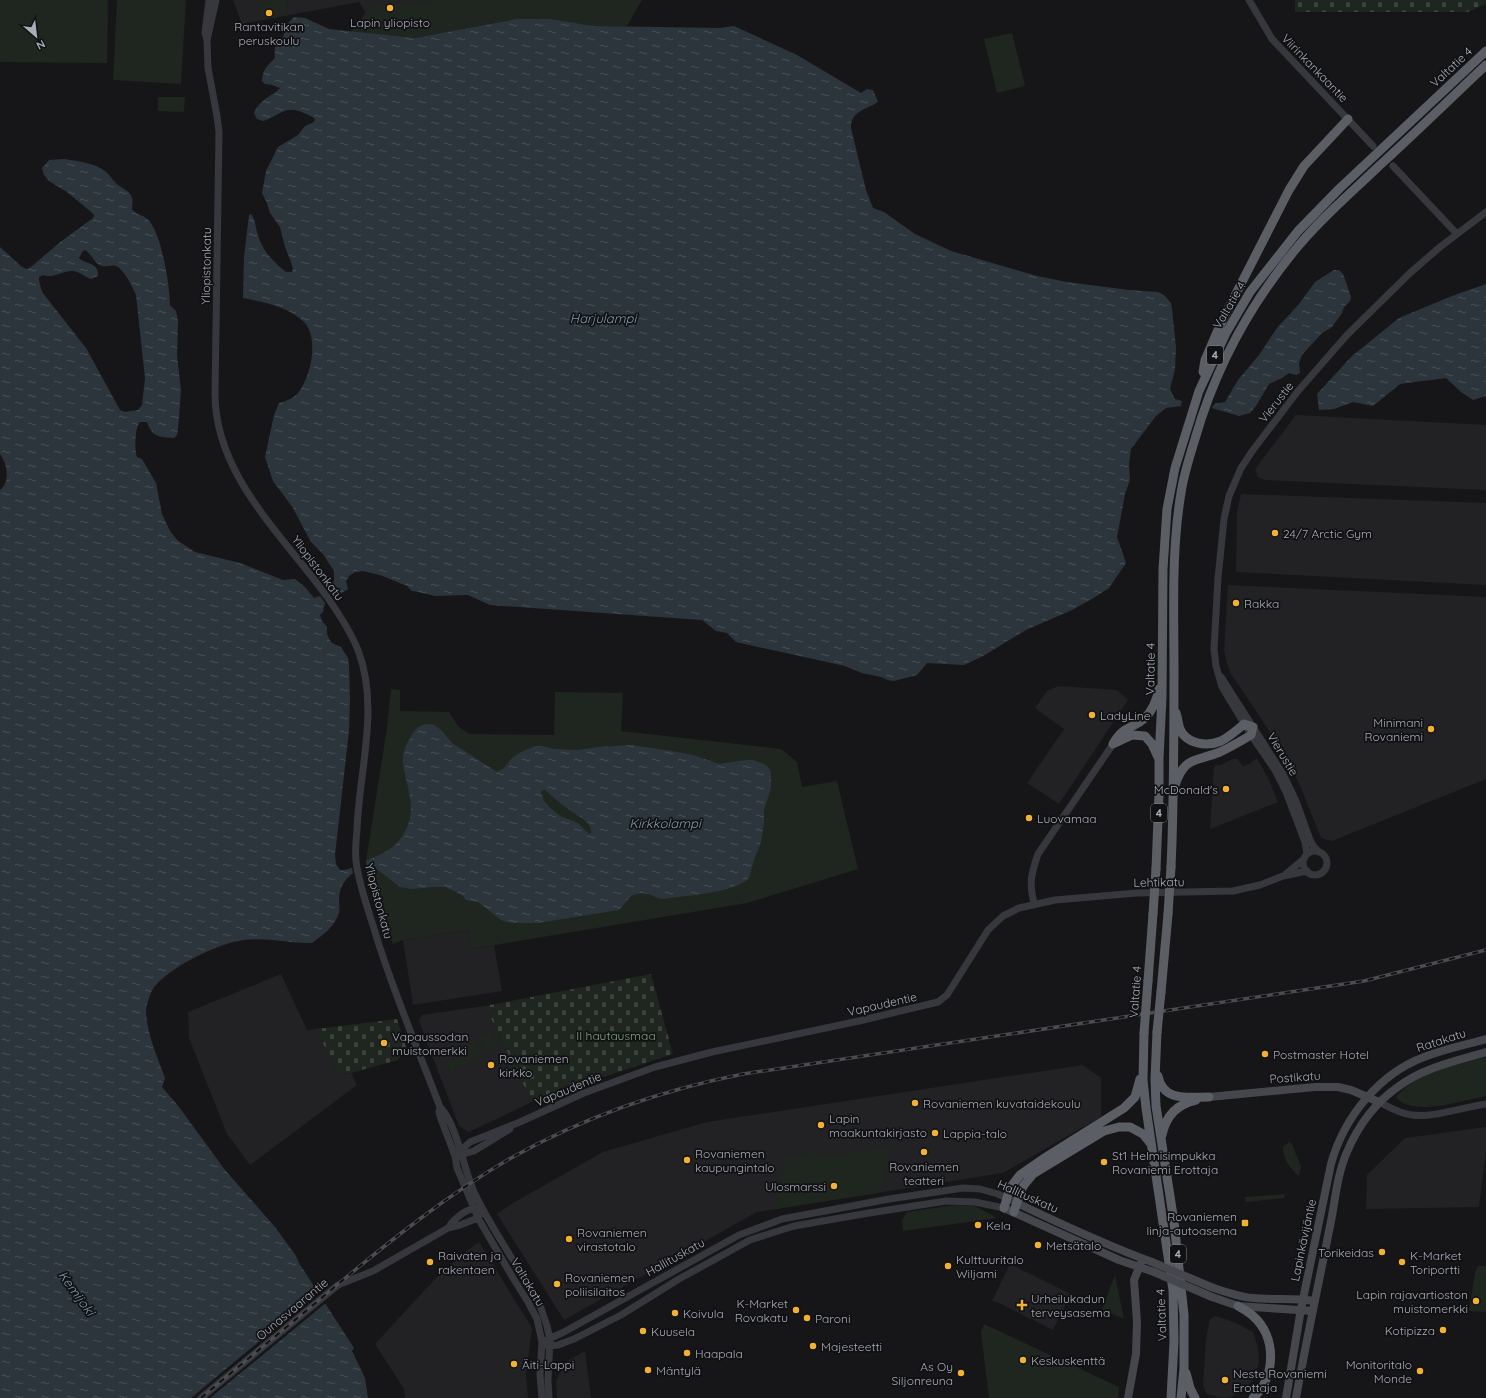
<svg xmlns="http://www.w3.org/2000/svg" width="1486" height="1398" font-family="Quicksand,sans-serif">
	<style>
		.built { fill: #222225 }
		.green { fill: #1e261f }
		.cemetery { fill: url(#cemetery-stones) }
		.water { fill: url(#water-ripples); fill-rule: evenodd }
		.pier { fill: #161618 }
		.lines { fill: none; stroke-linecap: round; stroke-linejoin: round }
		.tertiary { stroke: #37383d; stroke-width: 7 }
		.secondary { stroke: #45474d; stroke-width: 8 }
		.trunk { stroke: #5b5e65; stroke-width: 9 }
		.rail-casing { stroke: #4a4c52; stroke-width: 3.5 }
		.rail { stroke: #111113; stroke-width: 2; stroke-dasharray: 6; stroke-linecap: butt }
		.secondary-bridge { stroke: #45474d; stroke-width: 8 }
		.trunk-bridge { stroke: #5b5e65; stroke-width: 9 }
		.poi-dot { fill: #f2b134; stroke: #111113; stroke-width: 1.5 }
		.labels { text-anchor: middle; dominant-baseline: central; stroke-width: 3.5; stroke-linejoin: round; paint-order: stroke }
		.shield { fill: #111113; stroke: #7b7e86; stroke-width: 1 }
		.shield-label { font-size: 11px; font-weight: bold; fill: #a8adb8 }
		.poi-label { font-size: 12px; fill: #a8adb8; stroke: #111113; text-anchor: start }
		.street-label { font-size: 12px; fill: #a8adb8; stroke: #111113 }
		.park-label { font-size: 12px; fill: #7fa381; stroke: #111113 }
		.water-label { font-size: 13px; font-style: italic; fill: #7f9bb3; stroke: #111113 }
	</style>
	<defs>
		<pattern id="cemetery-stones" width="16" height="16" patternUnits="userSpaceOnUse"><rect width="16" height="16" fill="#1e261f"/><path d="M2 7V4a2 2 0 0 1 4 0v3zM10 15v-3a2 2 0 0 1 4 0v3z" fill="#3c433d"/></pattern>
		<pattern id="water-ripples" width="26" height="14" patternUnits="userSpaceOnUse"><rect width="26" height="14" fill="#2c353c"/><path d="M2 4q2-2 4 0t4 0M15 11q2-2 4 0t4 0" fill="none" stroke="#485056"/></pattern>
	</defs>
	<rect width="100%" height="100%" fill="#161618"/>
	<path class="built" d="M233,0H478L367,15L359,2L242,24Z
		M1296,415L1486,425V490L1265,480L1258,477L1255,469Z
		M1241,494L1486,503V585L1236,572L1237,512Z
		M1228,585L1486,597V779L1332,841L1321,838L1301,788L1289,762L1274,738L1231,674L1227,663L1224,651Z
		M1058,686L1117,690L1128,700L1059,804L1027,783L1064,729L1035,708L1047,691Z
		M1257,758L1268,778L1278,802L1210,829L1214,768L1216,764L1218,766L1233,759H1237L1243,766H1245V764L1246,766Z
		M468,930L472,949L494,945L502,991L413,1005L403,940Z
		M281,974L307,1030L316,1029L338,1074L351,1073L357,1085L250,1165L227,1134L189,1038L188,1012Z
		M485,1006L532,1102L469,1132L459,1126L419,1021L422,1015Z
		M1083,1065L1101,1078V1117L1003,1173L757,1212L564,1320L497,1214L513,1203L603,1152L707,1122Z
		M1486,1127V1151L1479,1207L1366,1209L1367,1175L1405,1138Z
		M479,1242L532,1328L526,1376L528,1398H405L404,1389L375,1344L435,1279L465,1252Z
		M1010,1264L1071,1294L1053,1330L999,1303L992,1301Z
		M1216,1316L1236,1323L1253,1332L1258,1348L1259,1363L1253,1380L1243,1390L1231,1397L1221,1398L1207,1394L1203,1386L1206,1339L1210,1319Z
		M585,1351L591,1398H557L556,1381L565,1362Z"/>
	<path class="green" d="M0,0H108L107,63L0,62Z
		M117,0H186L181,84L113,80Z
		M277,0H286L287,12L262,17L259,2Z
		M443,0H642L627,26H593L516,19L415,38L351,32L373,3L385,6Z
		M1012,33L1025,86L997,93L984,39Z
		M158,97H185L184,112L158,111Z
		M391,689L400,690V711L449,712L458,726L469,734L554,735L555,692L623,693L621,731L781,749L797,762L802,787L837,781L858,869L747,903L471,949L468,930L403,940L393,944L368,873L366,861L387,728Z
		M487,1033H492L499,1045L486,1052L478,1036Z
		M475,1039L483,1055L452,1070V1073H451L447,1066L465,1051L472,1041Z
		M1486,1057V1096C1463,1100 1412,1118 1396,1097C1417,1071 1455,1066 1486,1057Z
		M1289,1142L1292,1144L1301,1167L1299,1176C1291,1171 1282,1156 1283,1147Z
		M888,1147C888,1160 888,1183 878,1193L776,1209L784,1158L817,1152L821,1157Z
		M1285,1194L1284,1198L1246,1202L1245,1197Z
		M955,1205L975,1206L997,1218L903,1231L902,1220L907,1212Z
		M1478,1266H1486V1312L1469,1311L1475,1272Z
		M1115,1275L1124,1319L1102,1309Z
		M984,1324L1119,1387L1118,1398H989L981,1332Z"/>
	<path class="cemetery" d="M1295,0H1486V4L1468,12H1295Z
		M651,974L673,1054L567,1089L532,1102L485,1006Z
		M397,1019L406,1047L398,1060L351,1073L338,1074L316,1029Z"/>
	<path class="water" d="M294,17L305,18L329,29L415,38L516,19H549L593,26L720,28L734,26L797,55L861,93L867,89L873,90L878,102C865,110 851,111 851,128L866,190L873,208L884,212L915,234L951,251L1037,276L1067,282L1129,290L1158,292L1164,295L1171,303L1172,309L1176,348L1175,369L1170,389L1175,399L1182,401L1181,406L1166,408L1156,416L1131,449L1129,464L1130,480L1125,494L1117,537L1126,563L1109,588L1092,599L1072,610L1026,630L983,656L964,665L927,663L917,675L894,681L888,680L881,677L862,673L845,666L736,642L727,633L716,631L702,620L490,605L468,595L435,596L418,592L412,591L407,586L380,575L362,571L355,572L349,576L346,581L348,589L337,596L332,588L334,580V571L323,554L311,542L293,508L273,481L265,457L274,415L279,403C286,401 293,399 298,393C311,377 320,337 303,321C287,306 264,302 243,298L244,257L249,215L251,214C256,220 255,227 258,235C262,250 273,262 286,272H292L293,269L291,262L285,247L280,227L270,213L267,203L262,193L266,171L278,147L298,135L305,126L314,122L315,119C312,116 308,115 304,113C285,104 280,116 263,121L257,119L254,113C259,100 271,97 280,88L272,85L265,84L262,81C263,68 267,67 275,58C274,49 275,41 283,37L287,24Z
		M64,159C76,161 95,163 105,171C110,175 113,181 118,185C130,193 134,193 132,209C137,216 142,214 147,219C161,229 170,287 170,305L176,311L178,321L177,355L181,390L178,430L177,435L174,438C159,437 152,437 147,422H140C135,426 134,450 137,457L142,459L156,483L162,514L170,531L177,540L195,552L240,563L283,580L295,579L305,587L314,598L320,596L325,603L323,612L320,615L322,621L327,627V634L329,639L332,643L341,647L348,658L349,665L350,699L349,731L335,855L336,864L340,870H345L352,868L353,873C344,880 339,888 339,900C339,904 340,908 339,913C334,927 324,934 312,943C289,943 266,937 243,940C217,944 172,966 155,986C151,990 146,1005 146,1011C147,1035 157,1056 165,1078L162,1087L179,1107L225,1170L275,1227L296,1256L299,1263L354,1348L352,1351L365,1378L368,1398H0V490C11,481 7,464 0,454V247L22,267L27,269L31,267L59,243L93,218L94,215L91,212L67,192L49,181L44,175L42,168L49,160ZM85,250C91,254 93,260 98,264C104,269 110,264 116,266C124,269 133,288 136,295L145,378L142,405L138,410L125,412L120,410L86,348L42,292L39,281V277L43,275C53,279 62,271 72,271C80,271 84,277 91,279L98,276C99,262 86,265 79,258L82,252Z
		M1334,270H1339L1343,274L1348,288L1351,297L1350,301L1344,307L1342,313L1332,327L1322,333L1302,355L1299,363L1300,373L1296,375L1289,373L1282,378L1269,384L1256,406L1250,413L1239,416L1212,408L1214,404L1225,402L1238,380L1259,355L1277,328L1299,304L1315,282Z
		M1486,284V396L1473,400L1461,392L1446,378L1400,384L1373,406L1353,402L1334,409L1319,410L1317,394L1352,356L1399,318L1452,296Z
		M425,724L434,725L441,730L452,743L497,772L504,768L512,758L519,753L535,746H542L554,749L578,750L600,747L631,745L678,752L693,755L719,764L746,760H753L764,764L768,767L771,772V788L764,810V823L761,842L754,860L749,878C735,893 683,896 662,899L658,898L649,894L640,893L631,896L619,910L538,923H513L506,922L501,920L478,902L466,900L463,896L454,891L445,887H434L411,889L400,887L382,873L374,868H367L366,861C382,854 393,850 403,835C415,816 411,799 406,779C405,772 402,765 403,757C403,752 406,745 409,740C413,732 416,727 425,724ZM543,790H545C553,797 560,803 568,809C576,815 593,822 591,833L589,834L578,823L560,816L549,807L544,801L541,792Z"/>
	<path class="pier" d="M320,1291L327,1302L210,1398H191Z"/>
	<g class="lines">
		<path class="tertiary" d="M209,0L205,33L207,40L208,68L217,116L219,132L215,394C215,472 278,531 322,590C336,609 349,628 358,650C380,708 359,770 357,830C356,840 355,851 356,861C359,885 368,909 375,932C393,992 418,1049 440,1107C458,1126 463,1169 475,1194C494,1234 521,1269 541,1308L547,1326L550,1339L548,1380L549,1398
			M1249,0L1272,39L1373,146
			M207,40L216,0
			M1393,166L1457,234
			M1221,677L1283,774L1296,801L1310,840L1314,847L1319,852
			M1303 863a12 12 0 1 1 24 0a12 12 0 1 1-24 0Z
			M1307,854L1305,842L1286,792L1275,770L1251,735L1222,687L1216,666L1214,649L1218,578L1224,519L1229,496L1241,468L1253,450L1298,391L1347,335L1410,273L1440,247L1486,212
			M1286,874L1304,859
			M1034,903C1029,883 1031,874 1038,854L1113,744
			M1379,1102C1389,1107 1400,1114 1412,1115C1433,1118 1464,1107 1486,1104
			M440,1107L439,1112L441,1119L455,1156L457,1168L478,1218L513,1278L528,1302L537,1319L542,1342L540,1375L542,1398
			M455,1156L470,1142L520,1122L584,1093L655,1067L712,1052L859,1021L938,1002L947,995L988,930L1003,916L1019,908L1055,900L1137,893L1233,891L1260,885L1283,876L1307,871
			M457,1156L474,1151L510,1129
			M448,1228C453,1220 467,1207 477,1209
			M542,1342L564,1332L739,1235L782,1219L889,1199L963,1188L980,1189L998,1194L1017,1203
			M546,1345L550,1346L558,1345L574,1339L621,1315L679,1279L750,1240L794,1226L869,1213L946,1201L975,1202L1004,1208
			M201,1398L338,1285L373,1271L448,1228L460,1225L478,1218L483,1210"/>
		<path class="secondary" d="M1209,1097L1315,1087H1338L1351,1090L1379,1102
			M1017,1203C1061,1224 1106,1245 1152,1262
			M1004,1208L1119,1260L1154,1272
			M1211,1287C1225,1292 1239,1297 1253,1298C1274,1300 1295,1298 1315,1301
			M1212,1297L1238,1306L1313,1311
			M1128,1398L1136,1354L1137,1322L1134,1280L1141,1263
			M1286,1398L1301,1309L1331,1164C1344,1117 1379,1074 1424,1057C1444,1049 1465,1045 1486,1039
			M1296,1398C1306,1342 1318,1287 1329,1231C1335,1205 1336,1177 1347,1152C1358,1126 1376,1102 1399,1086C1425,1067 1456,1061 1486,1052"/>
		<path class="trunk" d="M1203,372L1205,360L1221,323L1289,190L1304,166L1348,119
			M1115,743L1132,735L1145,736L1152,744L1158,757
			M1113,744C1124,725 1131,730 1145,718C1152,711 1157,699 1159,689
			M1175,785C1185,756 1195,762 1220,752C1231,747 1241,741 1251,735L1253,727L1244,724C1237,730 1229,737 1221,741C1207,747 1186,744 1180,729C1178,724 1178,718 1176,713
			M1171,867C1174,802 1174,736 1174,670C1174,609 1171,548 1182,487C1185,471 1190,455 1195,439C1215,369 1249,306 1295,250C1320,219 1351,193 1379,166C1415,133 1450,99 1486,65
			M1156,869L1159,794V758L1162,698L1163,569L1167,509L1175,468L1199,391L1226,333L1250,292L1298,231L1340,188L1486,51
			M1148,981L1153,914
			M1161,992L1168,914
			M1157,1032L1155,1079L1156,1106L1174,1222L1184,1315V1368L1181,1398
			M1144,1033L1143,1080L1146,1108L1173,1290L1174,1342L1171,1398
			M1158,1076C1163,1102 1188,1097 1209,1097
			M1162,1135C1166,1115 1177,1104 1196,1100
			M1004,1208L1010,1188L1020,1175L1046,1157L1124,1108L1135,1097L1140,1079
			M1014,1212L1020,1192L1024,1185L1033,1174L1104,1131L1119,1127H1130L1143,1134L1151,1144
			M1238,1306C1243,1309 1249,1312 1253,1316C1277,1337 1276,1377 1253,1398
			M1186,1373L1190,1388L1195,1398"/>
		<g class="rail-casing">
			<path id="rail" d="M201,1398C246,1360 292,1323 337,1285C392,1239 449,1194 511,1158C584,1117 662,1090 743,1074L1364,981L1486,950"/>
		</g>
		<use href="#rail" class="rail"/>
		<path class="secondary-bridge" d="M1152,1262L1211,1287
			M1154,1272L1212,1297"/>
		<path class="trunk-bridge" d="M1153,914L1156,869
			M1168,914L1171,867
			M1157,1032L1161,992
			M1144,1033L1148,981"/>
	</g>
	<g class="poi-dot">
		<circle cx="390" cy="8" r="4"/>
		<circle cx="269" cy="13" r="4"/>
		<circle cx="1275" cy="533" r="4"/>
		<circle cx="1236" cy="603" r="4"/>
		<circle cx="1092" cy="715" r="4"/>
		<circle cx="1431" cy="729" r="4"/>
		<circle cx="1226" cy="789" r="4"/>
		<circle cx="1029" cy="818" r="4"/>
		<circle cx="384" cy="1043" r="4"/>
		<circle cx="1265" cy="1054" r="4"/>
		<circle cx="491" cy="1065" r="4"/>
		<circle cx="915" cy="1103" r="4"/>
		<circle cx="821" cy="1125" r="4"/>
		<circle cx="935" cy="1133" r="4"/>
		<circle cx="924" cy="1152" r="4"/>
		<circle cx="687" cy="1160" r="4"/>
		<circle cx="1104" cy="1162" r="4"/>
		<circle cx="834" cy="1186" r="4"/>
		<rect x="1241" y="1219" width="8" height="8" rx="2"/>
		<circle cx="978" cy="1225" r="4"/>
		<circle cx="569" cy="1239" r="4"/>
		<circle cx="1038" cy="1245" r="4"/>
		<circle cx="1382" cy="1252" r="4"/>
		<circle cx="430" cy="1262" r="4"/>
		<circle cx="1402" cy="1262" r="4"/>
		<circle cx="948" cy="1266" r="4"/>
		<circle cx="557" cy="1284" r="4"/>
		<circle cx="1476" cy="1301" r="4"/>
		<path d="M1020 1299h4v4h4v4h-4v4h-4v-4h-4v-4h4z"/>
		<circle cx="796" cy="1310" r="4"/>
		<circle cx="675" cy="1313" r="4"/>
		<circle cx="807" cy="1318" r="4"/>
		<circle cx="1443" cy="1330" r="4"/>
		<circle cx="643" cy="1331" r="4"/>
		<circle cx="813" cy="1346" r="4"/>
		<circle cx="687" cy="1353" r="4"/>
		<circle cx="1023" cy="1360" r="4"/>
		<circle cx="514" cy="1364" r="4"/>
		<circle cx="648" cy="1370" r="4"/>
		<circle cx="1420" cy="1371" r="4"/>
		<circle cx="961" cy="1373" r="4"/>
		<circle cx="1225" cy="1380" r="4"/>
	</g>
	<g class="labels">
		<g class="shield">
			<rect x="1207" y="346" width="16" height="18" rx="3"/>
			<rect x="1151" y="804" width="16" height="18" rx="3"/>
			<rect x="1170" y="1245" width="16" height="18" rx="3"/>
		</g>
		<g class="shield-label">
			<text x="1215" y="355">4</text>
			<text x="1159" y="813">4</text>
			<text x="1178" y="1254">4</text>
		</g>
		<g class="poi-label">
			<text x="390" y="22" text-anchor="middle">Lapin yliopisto</text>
			<text x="269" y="26" text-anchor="middle">Rantavitikan<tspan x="269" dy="14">peruskoulu</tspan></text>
			<text x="1283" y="533">24/7 Arctic Gym</text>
			<text x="1244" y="603">Rakka</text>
			<text x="1100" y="715">LadyLine</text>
			<text x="1423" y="722" text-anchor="end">Minimani<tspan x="1423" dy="14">Rovaniemi</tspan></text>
			<text x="1218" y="789" text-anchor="end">McDonald's</text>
			<text x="1037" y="818">Luovamaa</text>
			<text x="392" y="1036">Vapaussodan<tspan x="392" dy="14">muistomerkki</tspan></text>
			<text x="1273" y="1054">Postmaster Hotel</text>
			<text x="499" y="1058">Rovaniemen<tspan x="499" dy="14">kirkko</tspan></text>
			<text x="923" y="1103">Rovaniemen kuvataidekoulu</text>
			<text x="829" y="1118">Lapin<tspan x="829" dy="14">maakuntakirjasto</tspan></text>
			<text x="943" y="1133">Lappia-talo</text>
			<text x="695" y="1153">Rovaniemen<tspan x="695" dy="14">kaupungintalo</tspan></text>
			<text x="1112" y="1155">St1 Helmisimpukka<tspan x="1112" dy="14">Rovaniemi Erottaja</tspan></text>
			<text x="924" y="1166" text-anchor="middle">Rovaniemen<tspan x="924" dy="14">teatteri</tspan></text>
			<text x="826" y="1186" text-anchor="end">Ulosmarssi</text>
			<text x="1237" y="1216" text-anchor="end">Rovaniemen<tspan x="1237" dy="14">linja-autoasema</tspan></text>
			<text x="986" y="1225">Kela</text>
			<text x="577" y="1232">Rovaniemen<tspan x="577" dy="14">virastotalo</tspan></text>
			<text x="1046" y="1245">Metsätalo</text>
			<text x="1374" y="1252" text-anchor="end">Torikeidas</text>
			<text x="438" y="1255">Raivaten ja<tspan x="438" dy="14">rakentaen</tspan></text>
			<text x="1410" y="1255">K-Market<tspan x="1410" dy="14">Toriportti</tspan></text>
			<text x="956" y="1259">Kulttuuritalo<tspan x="956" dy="14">Wiljami</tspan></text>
			<text x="565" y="1277">Rovaniemen<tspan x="565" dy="14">poliisilaitos</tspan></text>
			<text x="1468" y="1294" text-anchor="end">Lapin rajavartioston<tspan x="1468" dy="14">muistomerkki</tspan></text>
			<text x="1031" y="1298">Urheilukadun<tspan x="1031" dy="14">terveysasema</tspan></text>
			<text x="788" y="1303" text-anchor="end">K-Market<tspan x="788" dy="14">Rovakatu</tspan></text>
			<text x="683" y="1313">Koivula</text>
			<text x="815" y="1318">Paroni</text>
			<text x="1435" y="1330" text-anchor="end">Kotipizza</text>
			<text x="651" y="1331">Kuusela</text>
			<text x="821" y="1346">Majesteetti</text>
			<text x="695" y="1353">Haapala</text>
			<text x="1031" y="1360">Keskuskenttä</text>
			<text x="522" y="1364">Äiti-Lappi</text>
			<text x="1412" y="1364" text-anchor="end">Monitoritalo<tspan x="1412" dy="14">Monde</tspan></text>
			<text x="953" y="1366" text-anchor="end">As Oy<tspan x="953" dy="14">Siljonreuna</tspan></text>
			<text x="656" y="1370">Mäntylä</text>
			<text x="1233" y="1373">Neste Rovaniemi<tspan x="1233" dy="14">Erottaja</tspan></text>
		</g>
		<g class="street-label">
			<text transform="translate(1451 67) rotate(-43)">Valtatie 4</text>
			<text transform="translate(1315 68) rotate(46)">Viirinkankaantie</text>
			<text transform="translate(206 266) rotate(-89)">Yliopistonkatu</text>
			<text transform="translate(1229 305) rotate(-59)">Valtatie 4</text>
			<text transform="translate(1276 402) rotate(-52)">Vierustie</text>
			<text transform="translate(318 568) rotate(53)">Yliopistonkatu</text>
			<text transform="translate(1150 669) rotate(-89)">Valtatie 4</text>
			<text transform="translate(1283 754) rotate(59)">Vierustie</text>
			<text transform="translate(1159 882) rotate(-1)">Lehtikatu</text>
			<text transform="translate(379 901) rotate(75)">Yliopistonkatu</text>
			<text transform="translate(1135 992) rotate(-86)">Valtatie 4</text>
			<text transform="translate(882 1004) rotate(-13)">Vapaudentie</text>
			<text transform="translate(1441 1040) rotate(-18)">Ratakatu</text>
			<text transform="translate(1295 1077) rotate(-4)">Postikatu</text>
			<text transform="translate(568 1089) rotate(-23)">Vapaudentie</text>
			<text transform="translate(1028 1196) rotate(24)">Hallituskatu</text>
			<text transform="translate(1303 1240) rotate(-78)">Lapinkävijäntie</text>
			<text transform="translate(675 1257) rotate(-29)">Hallituskatu</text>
			<text transform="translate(528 1282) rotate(59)">Valtakatu</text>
			<text transform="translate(292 1309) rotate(-40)">Ounasvaarantie</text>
			<text transform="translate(1161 1315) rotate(-92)">Valtatie 4</text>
		</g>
		<g class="park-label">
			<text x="616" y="1035">II hautausmaa</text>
		</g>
		<g class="water-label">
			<text x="603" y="318">Harjulampi</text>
			<text x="665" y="823">Kirkkolampi</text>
			<text transform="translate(77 1293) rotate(54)">Kemijoki</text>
		</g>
	</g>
	<g transform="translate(36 36) rotate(152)" stroke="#111113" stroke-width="3" paint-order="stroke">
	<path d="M0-3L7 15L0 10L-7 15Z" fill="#a8adb8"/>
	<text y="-6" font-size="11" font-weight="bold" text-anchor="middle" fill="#a8adb8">N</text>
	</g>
</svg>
